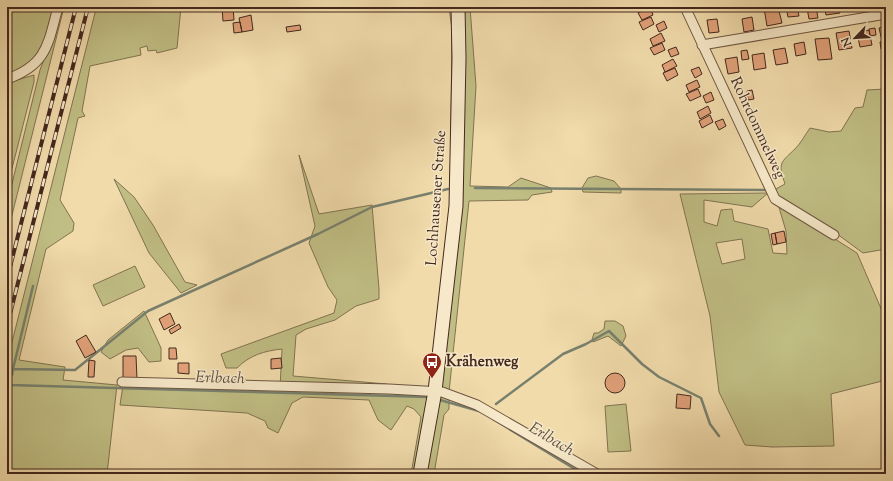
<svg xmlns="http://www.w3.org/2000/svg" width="893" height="481" font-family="'Sorts Mill Goudy',serif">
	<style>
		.green { fill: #c0be84; stroke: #827351; fill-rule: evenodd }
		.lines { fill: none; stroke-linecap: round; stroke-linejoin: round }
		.stream { stroke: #78816f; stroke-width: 2.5 }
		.building { fill: #e1a179; stroke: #43281e }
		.street-casing { stroke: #6e5541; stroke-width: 11 }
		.secondary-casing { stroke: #43281e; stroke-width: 15 }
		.street { stroke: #f6e8c8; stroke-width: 9 }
		.secondary { stroke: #f6e8c8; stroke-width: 13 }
		.rail-casing { stroke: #43281e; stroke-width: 4 }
		.rail { stroke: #f6e8c8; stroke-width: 2.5; stroke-dasharray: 8; stroke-linecap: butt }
		.labels { text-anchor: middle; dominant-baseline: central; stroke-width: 3; stroke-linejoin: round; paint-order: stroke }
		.street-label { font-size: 15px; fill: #43281e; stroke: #f6e8c8 }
		.poi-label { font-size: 15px; font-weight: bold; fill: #43281e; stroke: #f6e8c8; text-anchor: start }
		.water-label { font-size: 16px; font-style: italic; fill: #594d40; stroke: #f6e8c8 }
	</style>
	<rect width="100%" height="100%" fill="#f1dbab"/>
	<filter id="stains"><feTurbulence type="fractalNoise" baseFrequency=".005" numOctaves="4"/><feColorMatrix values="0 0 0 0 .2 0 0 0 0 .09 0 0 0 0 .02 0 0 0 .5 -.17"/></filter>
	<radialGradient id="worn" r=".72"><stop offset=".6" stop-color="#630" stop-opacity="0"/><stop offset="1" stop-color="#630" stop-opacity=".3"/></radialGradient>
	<path class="green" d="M7,7H53C45,42 42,60 7,75Z
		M59,7H64L7,235V204L40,70L50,43Z
		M123,7H181L177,48L157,53L156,50L148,51L147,46L140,48L141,55L90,66L82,111L85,116L78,118L60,200L74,223L73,231L46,249L19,360L65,367L63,380L117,385L107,474H7V362L96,9Z
		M449,7H470L476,86L470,186L508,187L521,178L551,188L552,192L532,195L528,200L469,201L449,392V409L444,415L434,474H411L421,417L414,409L407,406L391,430L378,420L369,400L303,397L292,403L278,433L268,428L265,421L247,413L120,405L123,385L280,388L282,349C264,351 250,355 237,368H226L221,354L334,313L337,300L328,287L309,243L315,226L299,155L319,214L372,205L379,289V299L356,306L335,320L306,329L296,335L293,376L387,384L389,389L428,394V387L431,383L450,205L452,30Z
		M34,75V82L7,188V83Z
		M886,89V249L863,253L833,231L776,196L774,190L785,184C778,163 780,163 795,149C801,143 805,135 810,128L829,132L841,131L855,108L863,107L867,90Z
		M596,176L614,181L621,189V193L583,192L582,188L588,178Z
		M114,179L134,197L153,225L185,282L197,285L181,293L149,253Z
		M768,193L752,207L704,200V222L717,226L721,210L732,209L734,221L768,229L773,253L787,254L786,231L778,204L786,208L857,253L886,320V380L831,394L834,446L772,447L745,445L719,392L710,316L680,194ZM742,239L745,259L722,264L716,243Z
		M135,266L145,287L103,306L93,285Z
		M144,311L161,348V361L149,362L138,348L126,350L110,359L101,352L108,340Z
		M605,321H615L623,326L626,336L621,346L608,336L593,342L592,340L594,333H598L604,329Z
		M626,404L631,451L608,452L605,406Z"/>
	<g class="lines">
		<path class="stream" d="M475,188L767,190
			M13,369L33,286
			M12,375L13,369L75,370L148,311L318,234L372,207L448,189
			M11,383L10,385L428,397
			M440,400L479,411
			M496,404L563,354L586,344L609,331L642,364L659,377L701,398L710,424L719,436
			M493,419L583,474"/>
	</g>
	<path class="building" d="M222,7H233L234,20L223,21Z
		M650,7L653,15L642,20L638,13Z
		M778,7L782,23L767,26L764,8Z
		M786,7H797L799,16L788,17Z
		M816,7L818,18L809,19L807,8Z
		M830,7H839L840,13L826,15L825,10L830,9Z
		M251,15L253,30L242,32L239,18Z
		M651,17L654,24L643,30L639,22Z
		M752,17L754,30L744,32L742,19Z
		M717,19L719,32L709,33L707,20Z
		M664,21L667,28L659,32L656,25Z
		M240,22L242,32L234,33L233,23Z
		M300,25L301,30L287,32L286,27Z
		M886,26V48L881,49L880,42L882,41L879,28Z
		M875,28L876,35L870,36L869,29Z
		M869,30L872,45L860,47L857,33Z
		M849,31L852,48L839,50L836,33Z
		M661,33L665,41L653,46L650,39Z
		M829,38L832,59L818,60L815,39Z
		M804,42L806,54L796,56L794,44Z
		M662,43L665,50L654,55L650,48Z
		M676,47L679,54L671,57L668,50Z
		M785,48L788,63L776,65L773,50Z
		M747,50L749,59L742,60L741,51Z
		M764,53L766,68L754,70L752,55Z
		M737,57L739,72L728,74L725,59Z
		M673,59L677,66L665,72L662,65Z
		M699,67L702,74L695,78L691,70Z
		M675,68L678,75L667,81L663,73Z
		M697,80L700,87L689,92L686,85Z
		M698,89L701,96L690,101L686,94Z
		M752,90L754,99L748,100L747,91Z
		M711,92L714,100L706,103L703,96Z
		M708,106L711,113L700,119L697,112Z
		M710,115L713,122L702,128L699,121Z
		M723,119L726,126L719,130L715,122Z
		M784,231L786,242L777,244L775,233Z
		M775,233L777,244L773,245L771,234Z
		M170,313L175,324L164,330L159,319Z
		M179,324L181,328L171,334L169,330Z
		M86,335L96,352L85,358L76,341Z
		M169,348H176L177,359H169Z
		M123,356H136L137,379H123Z
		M281,358L282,368L271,369V359Z
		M89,360L95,361L94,377H88Z
		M178,363H189V374L178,373Z
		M605 383a10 10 0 1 1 20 0a10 10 0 1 1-20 0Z
		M677,394L691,396L690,409L676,408Z"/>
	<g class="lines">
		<g class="street-casing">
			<path id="street" d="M685,7L775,199L834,235
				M702,45L886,14
				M7,79C47,65 48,44 58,7
				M122,382L389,389L442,392L477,405L597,474"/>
		</g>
		<g class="secondary-casing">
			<path id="secondary" d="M420,474L435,391L456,206L459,58L458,7"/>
		</g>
		<use href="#street" class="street"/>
		<use href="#secondary" class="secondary"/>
		<g class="rail-casing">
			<path id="rail" d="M7,279L76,7
				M7,326L88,7"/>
		</g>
		<use href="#rail" class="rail"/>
	</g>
	<defs>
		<g id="bus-pin" transform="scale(1)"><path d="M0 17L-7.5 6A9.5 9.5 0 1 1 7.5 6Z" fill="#8f2418" stroke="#f6e8c8"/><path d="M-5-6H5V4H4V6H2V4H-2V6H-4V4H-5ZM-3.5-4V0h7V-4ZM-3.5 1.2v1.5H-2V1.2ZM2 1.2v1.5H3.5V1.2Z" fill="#fff"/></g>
	</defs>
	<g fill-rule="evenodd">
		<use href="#bus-pin" x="432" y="362"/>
	</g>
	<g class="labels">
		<g class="street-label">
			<text transform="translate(757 128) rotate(65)">Rohrdommelweg</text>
			<text transform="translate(437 198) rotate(-86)">Lochhausener Straße</text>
		</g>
		<g class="poi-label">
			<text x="446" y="362">Krähenweg</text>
		</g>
		<g class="water-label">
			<text transform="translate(220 379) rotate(2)">Erlbach</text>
			<text transform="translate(551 440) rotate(31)">Erlbach</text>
		</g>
	</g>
	<rect width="893" height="481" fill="none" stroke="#f1dbab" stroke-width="24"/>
	<rect x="8" y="8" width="877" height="465" fill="none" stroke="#43281e" stroke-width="2"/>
	<rect x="12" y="12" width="869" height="457" fill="none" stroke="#43281e"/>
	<g transform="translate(855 38) rotate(245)" stroke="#f6e8c8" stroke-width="3" paint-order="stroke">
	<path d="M0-3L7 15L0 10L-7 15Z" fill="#43281e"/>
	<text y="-6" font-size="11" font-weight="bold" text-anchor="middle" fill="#43281e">N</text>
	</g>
	<rect width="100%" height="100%" filter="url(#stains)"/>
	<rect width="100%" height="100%" fill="url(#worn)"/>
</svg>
